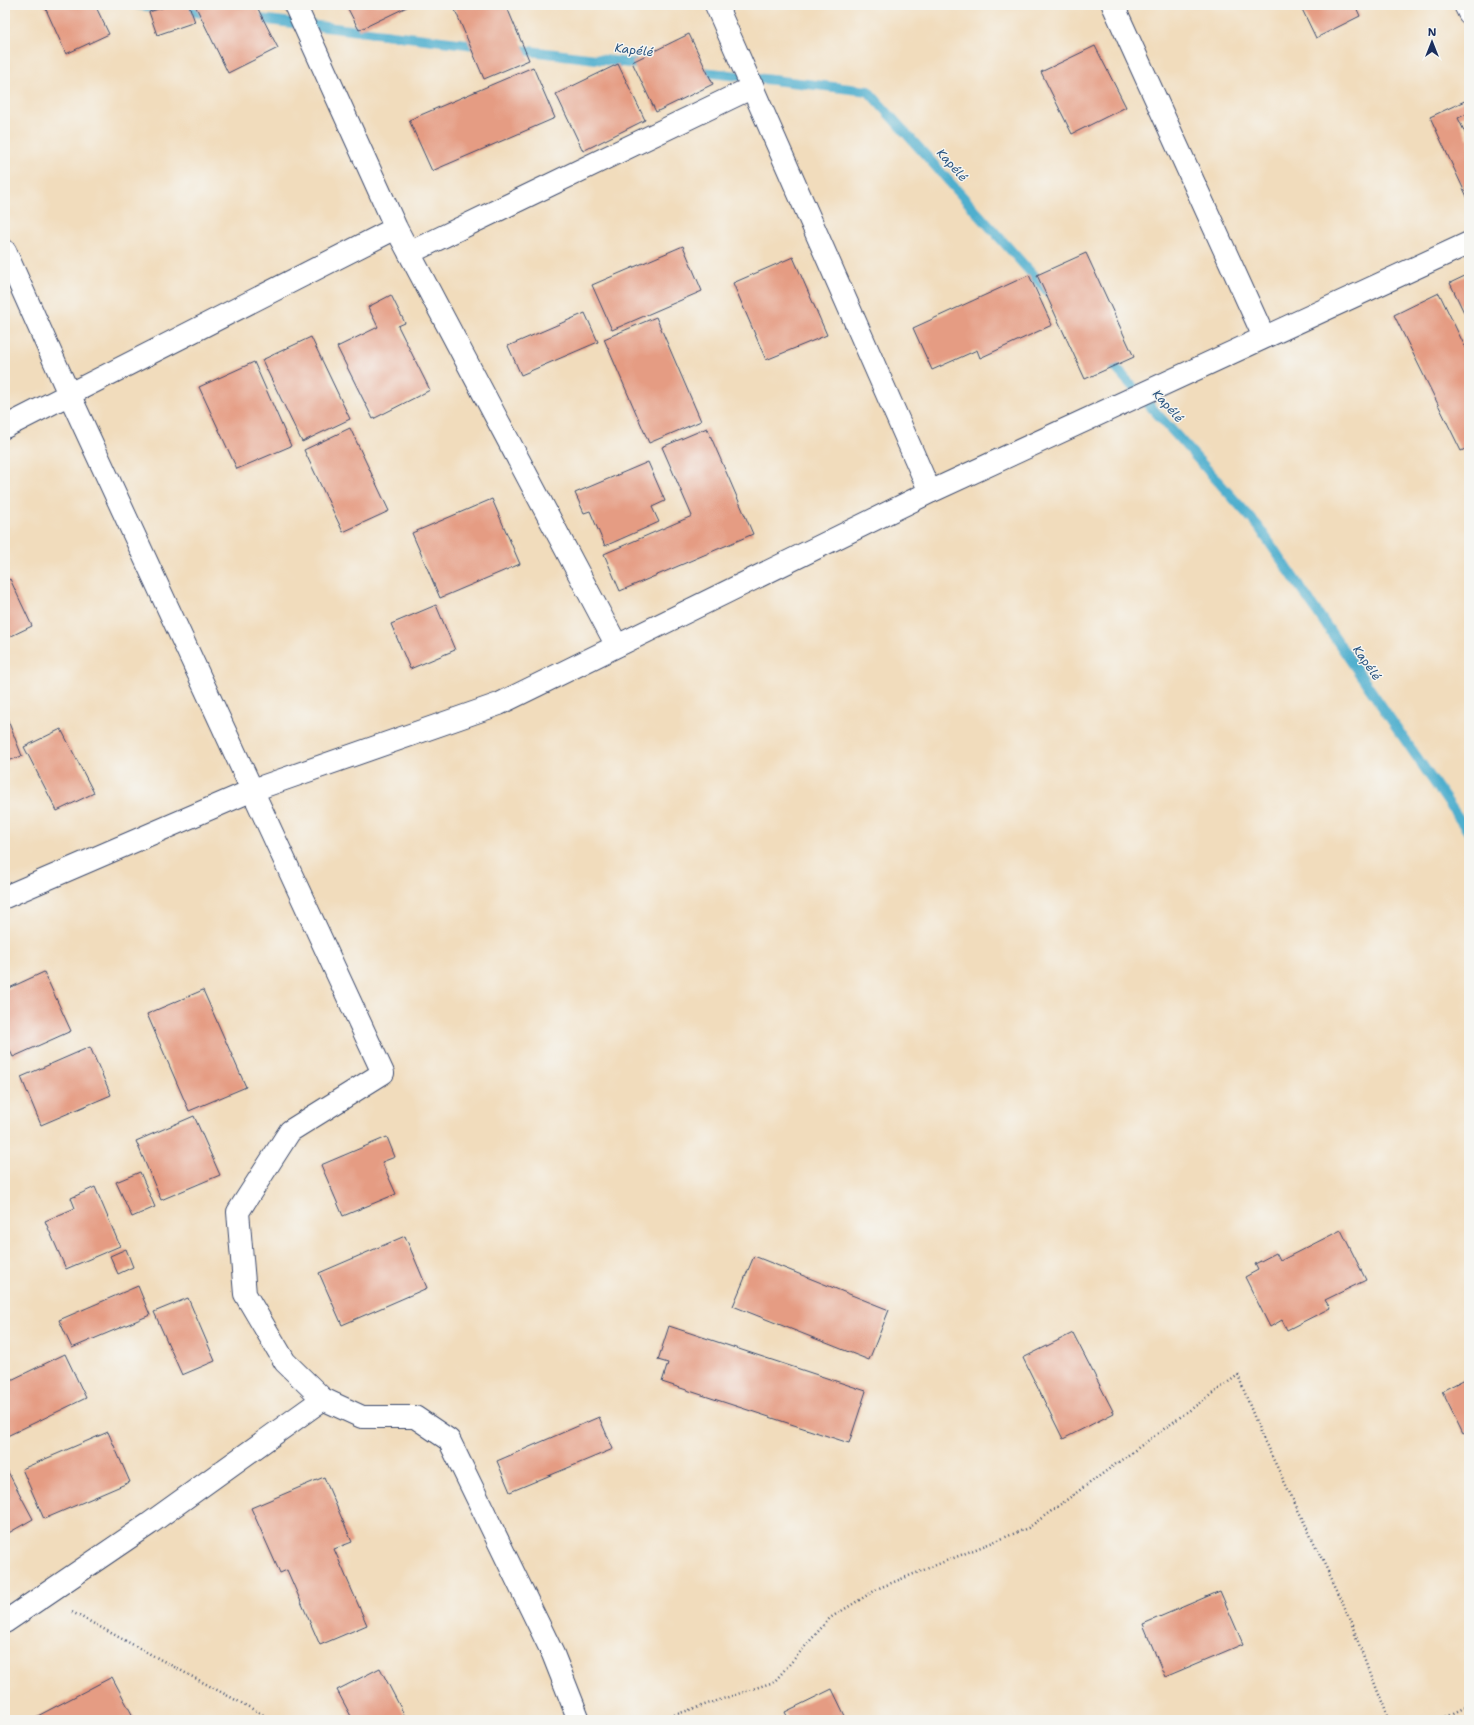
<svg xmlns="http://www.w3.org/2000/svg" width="1474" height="1725" font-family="'Shantell Sans',sans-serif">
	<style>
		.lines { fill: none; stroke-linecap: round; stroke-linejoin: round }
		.stream { stroke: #50afce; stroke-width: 10 }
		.building { fill: #e59c83 }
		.minor-casing { stroke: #3b496c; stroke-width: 24 }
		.path { stroke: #3b496c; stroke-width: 2.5; stroke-dasharray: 1 3; stroke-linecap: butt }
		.minor { stroke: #fff; stroke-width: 22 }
		.labels { text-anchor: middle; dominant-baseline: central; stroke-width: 3; stroke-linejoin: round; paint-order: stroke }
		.water-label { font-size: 12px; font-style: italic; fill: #2b5580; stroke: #f6f6f2 }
	</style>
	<rect width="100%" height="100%" fill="#f6f6f2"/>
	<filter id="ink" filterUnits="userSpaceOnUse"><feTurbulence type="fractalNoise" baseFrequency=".025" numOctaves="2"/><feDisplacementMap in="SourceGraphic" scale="8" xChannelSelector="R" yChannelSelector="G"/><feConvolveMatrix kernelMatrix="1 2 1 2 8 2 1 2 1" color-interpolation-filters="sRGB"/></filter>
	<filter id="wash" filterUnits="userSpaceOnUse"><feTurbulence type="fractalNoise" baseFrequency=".012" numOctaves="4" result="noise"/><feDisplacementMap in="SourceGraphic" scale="16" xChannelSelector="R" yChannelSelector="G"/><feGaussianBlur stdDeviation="0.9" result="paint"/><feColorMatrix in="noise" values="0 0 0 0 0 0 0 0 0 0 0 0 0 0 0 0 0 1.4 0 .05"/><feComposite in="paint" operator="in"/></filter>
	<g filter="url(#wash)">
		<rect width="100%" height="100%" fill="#f1dcbc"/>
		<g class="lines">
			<path class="stream" d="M138,5L211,14
				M251,18L483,46
				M513,49L646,65
				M694,71L868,91L1050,294
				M1106,357L1258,526L1469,833"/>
		</g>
		<g id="blocks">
			<path class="building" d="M44,5H95L109,34L66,54Z
				M171,5H189L195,22L157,35L149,12Z
				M195,5H256L278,48L228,73Z
				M346,5H411L359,30Z
				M453,5H506L529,60L484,79Z
				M1300,5H1355L1360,16L1316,38Z
				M689,34L713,84L656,112L632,62Z
				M1095,46L1126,107L1072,134L1041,72Z
				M618,64L645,120L583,151L556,94Z
				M533,67L555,118L432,171L409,120Z
				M1469,99V113L1458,118L1468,139L1469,138V201L1430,117Z
				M683,246L702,291L612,330L592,285Z
				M1086,253L1134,357L1085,379L1037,275Z
				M793,257L827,335L766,360L733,283Z
				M1469,274V323L1450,283Z
				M1029,275L1052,325L980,358L977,350L932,370L913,328Z
				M1439,293L1469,355V447L1461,451L1394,315Z
				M391,295L405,323L398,326L430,390L373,419L337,347L378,327L368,307Z
				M585,313L598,342L521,375L508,346Z
				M656,317L701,421L649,443L604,339Z
				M311,337L350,419L302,442L262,360Z
				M254,362L291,446L237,469L199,387Z
				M350,428L389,511L343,532L304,450Z
				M707,428L753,534L620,591L604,554L692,516L662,447Z
				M648,462L665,501L652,507L659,522L605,546L590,511L584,513L575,493Z
				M492,499L520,564L440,598L412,533Z
				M10,579L32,626L5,639V582Z
				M436,605L455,650L410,669L391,624Z
				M5,713L22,756L5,762Z
				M61,729L94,793L57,811L24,747Z
				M44,972L71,1031L13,1057L5,1040V990Z
				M203,990L246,1087L189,1111L147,1014Z
				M90,1047L111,1095L41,1125L21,1077Z
				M194,1116L220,1175L161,1200L136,1141Z
				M387,1137L395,1157L382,1162L396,1194L343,1216L321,1165Z
				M140,1172L155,1207L132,1217L116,1182Z
				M95,1187L120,1246L66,1269L45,1221L75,1208L71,1198Z
				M1341,1230L1366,1280L1325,1300L1330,1308L1287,1330L1282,1320L1270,1327L1245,1277L1258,1270L1255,1264L1276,1253L1280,1261Z
				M405,1236L427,1288L342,1325L319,1273Z
				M126,1249L133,1267L118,1274L110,1256Z
				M754,1256L889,1310L869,1360L733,1306Z
				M138,1286L150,1315L72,1348L59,1320Z
				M188,1298L215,1361L182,1375L154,1312Z
				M669,1326L866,1391L849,1443L662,1382L668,1363L658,1360Z
				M1073,1333L1114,1413L1063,1439L1023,1358Z
				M65,1354L86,1398L5,1437V1383Z
				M1469,1377V1431L1463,1434L1442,1391Z
				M599,1417L613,1449L510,1492L497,1461Z
				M108,1432L130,1482L44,1519L22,1469Z
				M7,1470L33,1519L5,1535V1471Z
				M324,1477L352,1542L334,1549L367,1625L320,1645L287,1570L280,1573L251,1508Z
				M1220,1591L1243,1644L1165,1677L1143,1624Z
				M380,1668L407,1720H353L337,1690Z
				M112,1677L135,1720H30Z
				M832,1689L847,1720H789L785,1712Z"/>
		</g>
	</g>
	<g filter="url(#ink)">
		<use href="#blocks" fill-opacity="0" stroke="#3b496c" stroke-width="1"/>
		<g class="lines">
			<g class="minor-casing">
				<path id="minor" d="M295,5L396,228L617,646
					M716,5L930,492
					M1113,5L1264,337
					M1465,5L1469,13
					M5,251L69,394L383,1073L290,1131L238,1212L245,1294L285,1362L323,1399L362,1417H415L449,1440L553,1654L579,1720
					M409,253L753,87
					M5,427L396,228
					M5,897L253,790L499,704L930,492L1469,243
					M5,1622L149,1524L323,1399"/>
			</g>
			<path class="path" d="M72,1612L273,1720
				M659,1720L774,1682L830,1618L879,1588L1028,1528L1238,1375L1260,1432L1342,1600L1388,1720
				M1438,1720L1469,1705"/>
			<use href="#minor" class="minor"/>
		</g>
	</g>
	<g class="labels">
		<g class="water-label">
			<text transform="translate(634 50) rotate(7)">Kapélé</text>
			<text transform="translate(952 165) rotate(48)">Kapélé</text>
			<text transform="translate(1168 406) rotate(48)">Kapélé</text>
			<text transform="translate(1367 663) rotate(55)">Kapélé</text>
		</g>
	</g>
	<rect width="1474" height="1725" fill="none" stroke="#f6f6f2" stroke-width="20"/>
	<g transform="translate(1432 42)" stroke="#f6f6f2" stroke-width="3" paint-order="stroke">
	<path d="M0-3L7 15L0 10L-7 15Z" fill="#1b2f5e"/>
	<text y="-6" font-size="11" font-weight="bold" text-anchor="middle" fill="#1b2f5e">N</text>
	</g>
</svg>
